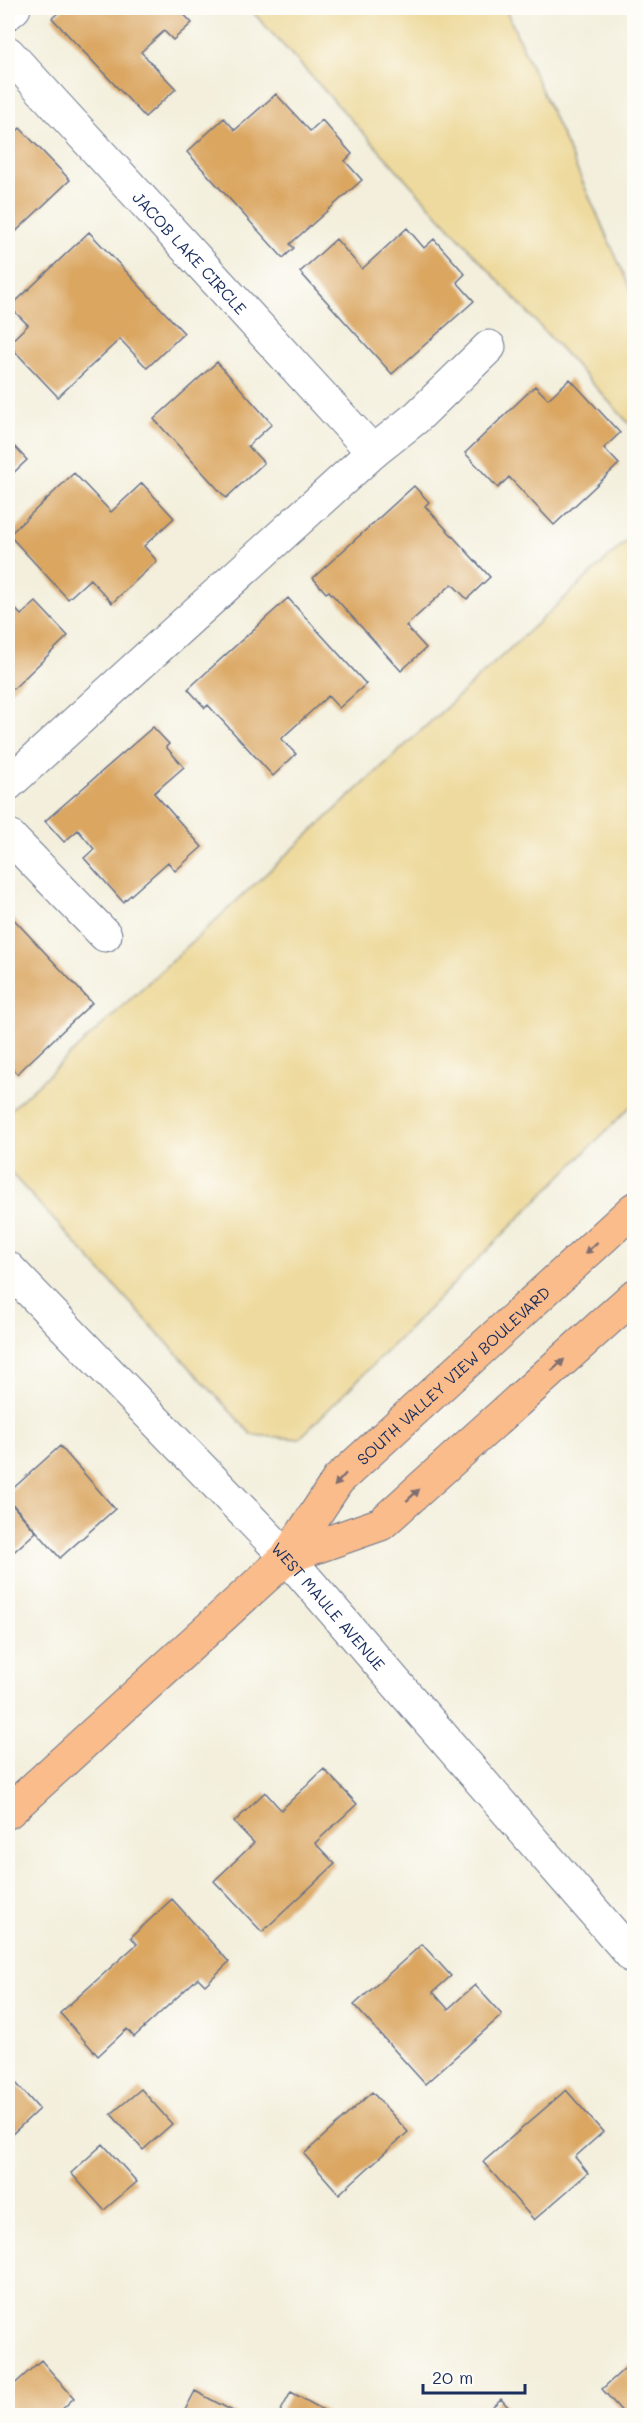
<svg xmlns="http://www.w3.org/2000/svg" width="642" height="2423" font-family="Mali,sans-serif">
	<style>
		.sand { fill: #eeda9e; stroke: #84847e; stroke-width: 1.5 }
		.building { fill: #daa660 }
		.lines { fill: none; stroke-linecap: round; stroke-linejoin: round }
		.minor-casing { stroke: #67728a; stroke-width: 35 }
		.major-casing { stroke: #67728a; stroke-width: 35 }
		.minor { stroke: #fff; stroke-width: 33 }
		.major { stroke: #fabc8b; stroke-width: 33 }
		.oneway { fill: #7f6e72 }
		.labels { text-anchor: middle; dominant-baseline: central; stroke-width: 5; stroke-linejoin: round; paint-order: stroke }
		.street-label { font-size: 16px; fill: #1b2f5e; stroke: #fdfcf7 }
	</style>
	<rect width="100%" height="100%" fill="#fdfcf7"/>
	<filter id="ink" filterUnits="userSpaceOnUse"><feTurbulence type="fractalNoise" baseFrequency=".0167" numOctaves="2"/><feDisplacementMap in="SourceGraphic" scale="12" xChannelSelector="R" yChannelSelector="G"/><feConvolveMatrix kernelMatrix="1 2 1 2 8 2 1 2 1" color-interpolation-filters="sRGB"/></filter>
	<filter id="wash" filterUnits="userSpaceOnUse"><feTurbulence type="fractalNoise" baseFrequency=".008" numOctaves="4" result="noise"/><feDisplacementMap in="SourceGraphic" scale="24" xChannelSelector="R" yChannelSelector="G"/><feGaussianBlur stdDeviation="1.35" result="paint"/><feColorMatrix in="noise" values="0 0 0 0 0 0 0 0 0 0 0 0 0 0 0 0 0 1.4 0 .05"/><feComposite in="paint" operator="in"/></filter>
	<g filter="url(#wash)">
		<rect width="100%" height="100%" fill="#f3efdc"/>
		<path class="sand" d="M249,8H505L634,297V429Z
			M634,534V1103L299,1439L252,1435L8,1170V1112Z"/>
		<g id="blocks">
			<path class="building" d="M64,8H178L192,23L173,40L164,31L141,52L176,89L145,117L52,18Z
				M276,94L310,131L322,120L352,154L345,161L362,180L290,244L294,248L283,258L187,152L224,118L235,130Z
				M20,128L70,180L8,239V140Z
				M407,228L424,248L434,239L465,274L457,282L474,301L392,374L300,272L336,239L362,269Z
				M89,232L184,333L147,368L120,339L58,397L8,344L28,325L10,307Z
				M217,362L272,424L248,446L264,463L226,498L154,419Z
				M570,379L620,433L604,448L619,464L554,525L509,477L498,488L465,453L535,386L548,399Z
				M8,440L27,460L8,478Z
				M74,473L111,512L142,483L174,518L144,546L157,561L112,603L90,579L68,599L9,535Z
				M414,486L429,502L425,506L490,577L467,599L452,584L406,626L426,648L401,671L329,591L326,593L313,578Z
				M288,598L366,684L339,708L328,696L281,739L296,754L273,776L208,705L205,708L188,689Z
				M8,601L21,615L36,602L68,636L8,694Z
				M153,727L169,744L166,747L184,767L154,793L202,847L175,871L168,862L123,902L84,858L94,849L78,830L64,842L45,821Z
				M8,913L92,1003L17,1074L8,1064Z
				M60,1446L115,1509L60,1558L8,1499V1493Z
				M8,1500L36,1532L8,1557Z
				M324,1769L357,1804L315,1843L335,1864L262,1932L214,1881L254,1843L234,1822L265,1792L281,1810Z
				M172,1899L229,1962L205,1985L198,1978L134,2037L127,2029L98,2056L60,2013L137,1944L131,1937Z
				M422,1944L451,1976L433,1992L448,2009L475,1985L502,2015L425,2084L354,2005Z
				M8,2074L39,2109L8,2138Z
				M141,2089L172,2124L143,2150L111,2114Z
				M566,2090L603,2132L575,2157L588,2173L534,2220L483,2162Z
				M372,2092L408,2132L339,2194L304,2154Z
				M103,2144L137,2182L104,2210L71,2173Z
				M41,2360L74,2398L55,2416H13L8,2409V2390Z
				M634,2360V2416H626L602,2389Z
				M195,2391L242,2416H182Z
				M291,2392L327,2412L325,2416H278Z
				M501,2399L516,2416H482Z"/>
		</g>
	</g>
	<g filter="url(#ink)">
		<use href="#blocks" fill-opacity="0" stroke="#67728a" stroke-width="1.5"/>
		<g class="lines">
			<g class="minor-casing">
				<g id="minor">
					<path d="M8,13L14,8"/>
					<path id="s1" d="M8,53L373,452"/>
					<path d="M8,784L373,452L417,417L489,347"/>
					<path d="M8,835L105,935"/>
					<path id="s2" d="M8,1268L287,1557L634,1958"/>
				</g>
			</g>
			<g class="major-casing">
				<g id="major">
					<path d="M287,1557L381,1524L634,1296"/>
					<path id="s3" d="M8,1812L287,1557L338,1480L634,1209"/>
				</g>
			</g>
			<use href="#minor" class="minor"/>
			<use href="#major" class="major"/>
		</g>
		<defs><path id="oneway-solid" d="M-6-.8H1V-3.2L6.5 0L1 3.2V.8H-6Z" transform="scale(1.5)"/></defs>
		<g class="oneway">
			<use href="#oneway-solid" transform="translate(591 1248) rotate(137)"/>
			<use href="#oneway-solid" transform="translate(558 1365) rotate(-42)"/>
			<use href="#oneway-solid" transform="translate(340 1480) rotate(132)"/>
			<use href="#oneway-solid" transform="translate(413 1495) rotate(-42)"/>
		</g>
	</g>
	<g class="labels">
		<g class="street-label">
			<text stroke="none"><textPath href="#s1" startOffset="270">JACOB LAKE CIRCLE</textPath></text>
			<text stroke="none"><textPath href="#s3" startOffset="626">SOUTH VALLEY VIEW BOULEVARD</textPath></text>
			<text stroke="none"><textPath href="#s2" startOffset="466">WEST MAULE AVENUE</textPath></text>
		</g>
	</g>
	<rect width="642" height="2423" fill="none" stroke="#fdfcf7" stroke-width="30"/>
	<path d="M423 2384v9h102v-9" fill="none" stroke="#1b2f5e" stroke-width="3"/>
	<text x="432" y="2384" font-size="18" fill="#1b2f5e" stroke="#fdfcf7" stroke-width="4.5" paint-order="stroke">20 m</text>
</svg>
